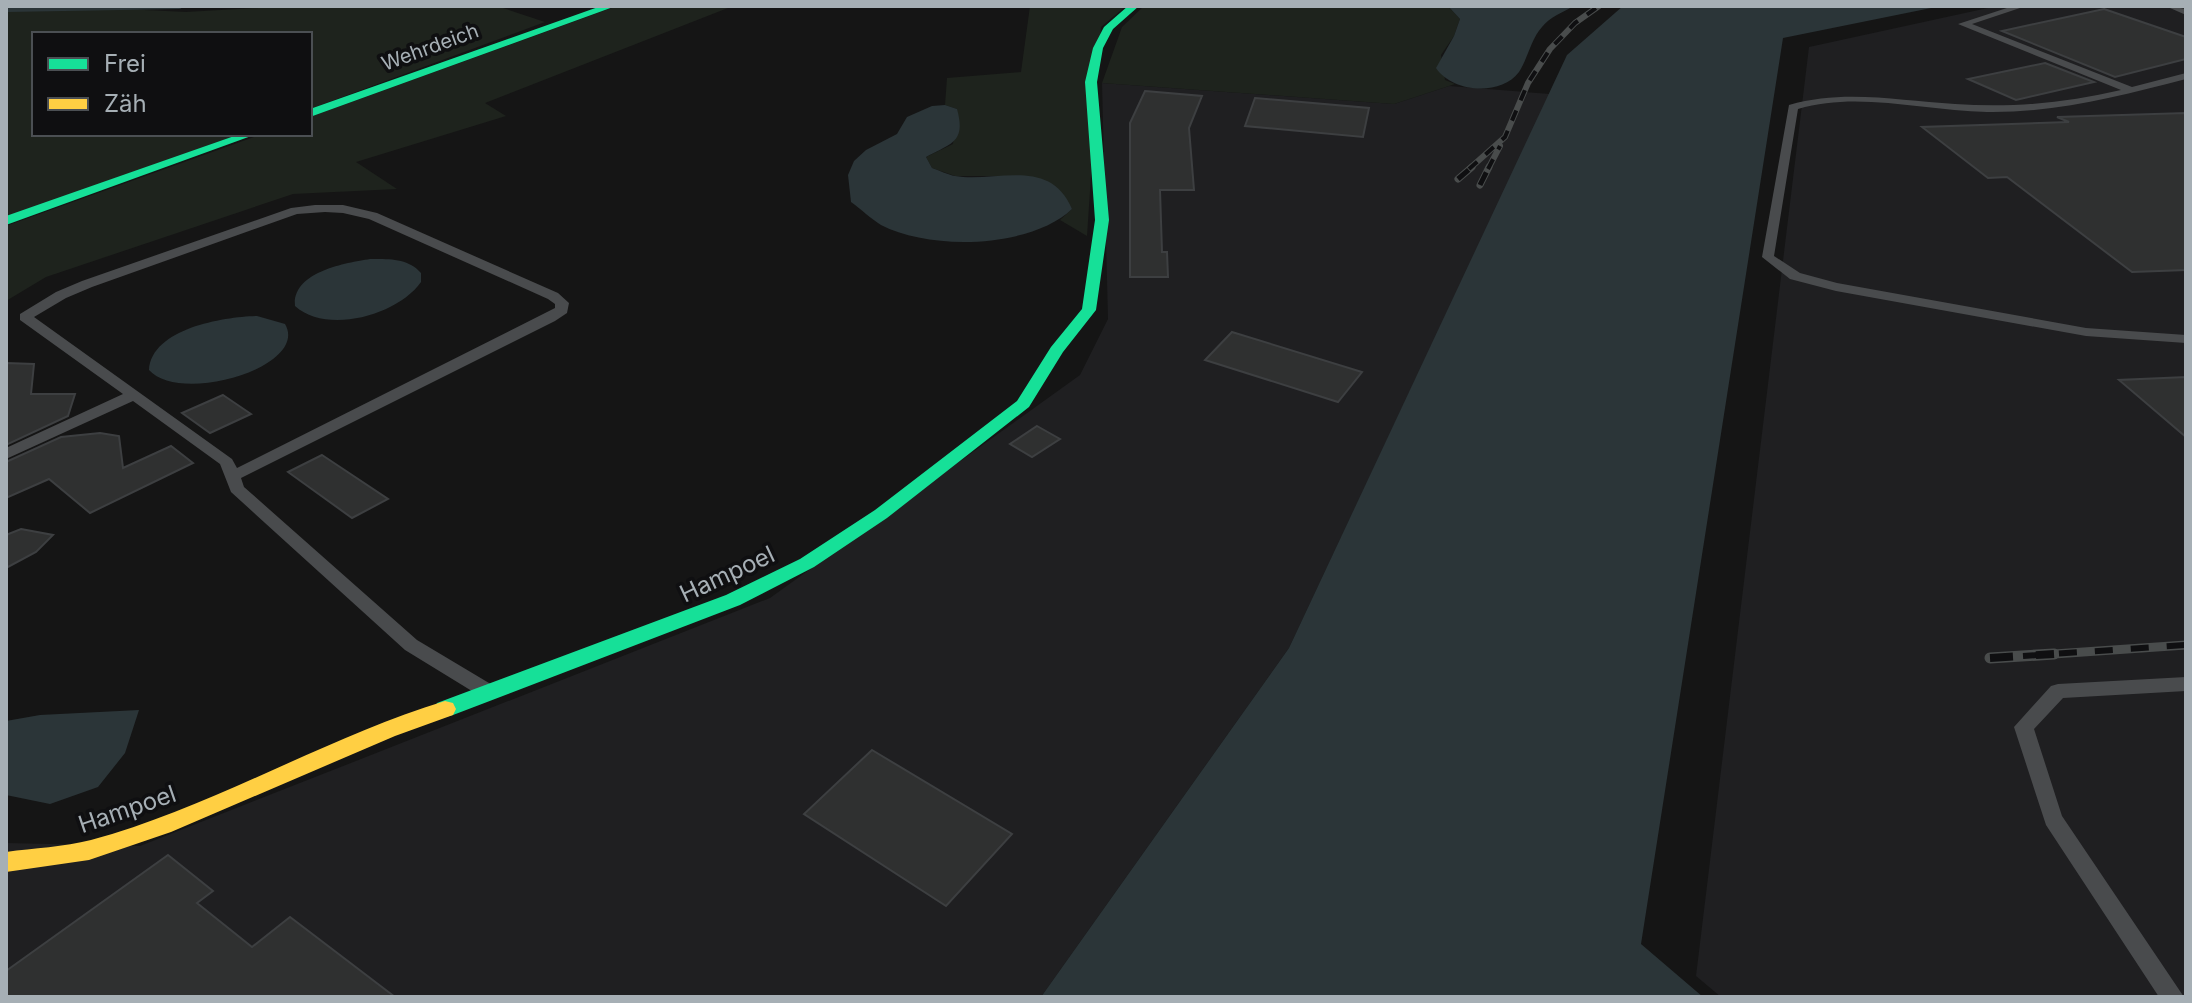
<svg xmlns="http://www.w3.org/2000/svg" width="2192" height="1003" font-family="Inter,sans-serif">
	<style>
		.built { fill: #1f1f21 }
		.green { fill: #1e231d }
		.water { fill: #2b3538 }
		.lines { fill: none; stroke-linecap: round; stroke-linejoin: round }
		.stream { stroke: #2b3538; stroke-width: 6 }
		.building { fill: #2f3030; stroke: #3d3f41; stroke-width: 2 }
		.lane { fill: #494b4d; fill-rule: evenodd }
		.fast { fill: #16e098; fill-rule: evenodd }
		.slow { fill: #ffcf43; fill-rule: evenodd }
		.rail-far3-casing { stroke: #494c4c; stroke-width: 6 }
		.rail-far2-casing { stroke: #494c4c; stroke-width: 7 }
		.rail-far1-casing { stroke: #494c4c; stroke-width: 9 }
		.rail-casing { stroke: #494c4c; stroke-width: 11 }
		.rail-far3 { stroke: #0f0f11; stroke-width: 4; stroke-dasharray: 11; stroke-linecap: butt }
		.rail-far2 { stroke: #0f0f11; stroke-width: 5; stroke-dasharray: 14; stroke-linecap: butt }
		.rail-far1 { stroke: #0f0f11; stroke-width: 6; stroke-dasharray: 18; stroke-linecap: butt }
		.rail { stroke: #0f0f11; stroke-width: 8; stroke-dasharray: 23; stroke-linecap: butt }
		.labels { text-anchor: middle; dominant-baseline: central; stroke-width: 7; stroke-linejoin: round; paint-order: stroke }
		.far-street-label { font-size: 20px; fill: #a6afb5; stroke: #0f0f11 }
		.street-label { font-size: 24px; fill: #a6afb5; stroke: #0f0f11 }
	</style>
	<rect width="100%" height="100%" fill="#151515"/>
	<path class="built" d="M1997,6H2186V997H1721L1696,976L1809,47Z
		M1102,83L1394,104L1449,86L1550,94L1289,648L1041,997H6V843L140,846L770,598L1080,375L1108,319Z"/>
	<path class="green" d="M62,6L186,12L293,6H497L545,22L310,109V34H34V134H240L6,217V8Z
		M617,6H733L485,103L506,116L356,162L397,189L293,194L46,277L6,301V226L262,134H310V117Z
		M1030,6H1126L1101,27L1087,236L1060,220L1072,209L1056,188L1029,176H955L932,168L926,157L953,144L957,109L945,105L947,78L1021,72Z
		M1144,6H1448L1460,19L1454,36L1441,55L1445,80L1455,84L1394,104L1102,83L1122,27Z"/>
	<path class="water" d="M1448,6H1574C1563,12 1550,17 1542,27C1531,39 1528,58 1519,72C1500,97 1452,92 1436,68L1454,36L1460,19Z
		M1623,6H1941L1783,38L1641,944L1703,997H1041L1289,648L1567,55Z
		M945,105L957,109C966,142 952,143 926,157L932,168C939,170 948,175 955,176C995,183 1050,156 1072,209C1031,248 931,251 881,225C871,219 861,209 851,202L848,175L854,161L866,150L897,134L907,117L932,106Z
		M370,259C389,259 408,258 421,273V282C398,315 327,335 295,306C292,272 345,263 370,259Z
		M257,316L285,324C310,367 180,405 149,370C152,328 224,317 257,316Z
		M139,710L125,753L98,787L50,804L6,795V721L40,715Z"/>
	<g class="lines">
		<path class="stream" d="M6,9L179,6"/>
	</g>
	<path class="building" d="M2104,9L2186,37V59L2115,77L2002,31Z
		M2045,63L2094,82L2016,100L1968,79Z
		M1145,91L1202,96L1189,128L1194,190H1160L1162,252H1167L1168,277H1130V123Z
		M1255,98L1369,108L1363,137L1245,126Z
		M2186,113V270L2132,272L2007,177L1988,178L1922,127L2069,122L2057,117Z
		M1232,332L1362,372L1338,402L1205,360Z
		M6,363L34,364L31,394H75L68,416L6,445Z
		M2186,377V437L2119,380Z
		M223,395L251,414L210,433L182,413Z
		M1037,426L1060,439L1032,457L1010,444Z
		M100,433L119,436L123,468L171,446L193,463L90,513L49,479L6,498V462L61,437Z
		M322,455L388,499L352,518L288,472Z
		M21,529L53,535L36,552L6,568V535Z
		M872,750L1012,834L946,906L804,814Z
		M168,855L213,891L197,903L252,947L290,917L395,997H6V971Z"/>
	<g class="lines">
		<path class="lane" d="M2013,6H2026L1972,24L2132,87L2186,73V79C2120,96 2056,113 1987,112C1925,111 1858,91 1798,109L1774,256L1800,273L1837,283L2086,328L2186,335V343L2086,336L1836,291L1790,279L1762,257L1789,105C1845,89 1899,101 1955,104C2012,108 2066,103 2121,90L1958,24Z
			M2169,6L2186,9V15L2170,8Z
			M315,205H343L377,213L558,293L569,303L567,313L555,321L241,478L244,487L417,640L494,686L496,691L494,696L487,698L480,696L405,650L231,492L220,464L133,401L6,459V448L123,394L20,320V314L56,292L82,281L291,208ZM325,212L343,213L369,219L548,299L555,304V308L237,468L232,459L34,317L66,298L92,287L297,214Z
			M2186,677V691L2063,698L2034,729L2062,816L2184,997H2159L2046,825L2014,727L2051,686L2058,684Z"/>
		<path class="fast" d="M601,6H616L310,117V109Z
			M1128,6H1139L1113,29L1103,48L1097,82L1109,220L1096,310L1063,352L1029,407L887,518L814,567L740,605L453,715L445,717L437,715L434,709L437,703L726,595L800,559L875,510L1017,401L1051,347L1082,309L1095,220L1085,82L1093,48L1104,27Z
			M240,134H257L6,225V216Z"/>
		<path class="slow" d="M445,701L453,703L456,709L453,715L395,736L171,832L89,860L6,872V852C34,848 64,847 91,840C213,807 324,738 445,701Z"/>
		<g class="rail-far3-casing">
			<path id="rail-far3" d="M1469,169L1505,137L1528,83L1550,49L1575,23L1599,6
				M1488,169L1500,146"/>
		</g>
		<g class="rail-far2-casing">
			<path id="rail-far2" d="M1458,179L1472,167
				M1480,185L1489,167"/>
		</g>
		<g class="rail-far1-casing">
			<path id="rail-far1" d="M2023,656L2186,645"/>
		</g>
		<g class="rail-casing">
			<path id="rail" d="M1990,658L2054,654"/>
		</g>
		<use href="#rail-far3" class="rail-far3"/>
		<use href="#rail-far2" class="rail-far2"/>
		<use href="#rail-far1" class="rail-far1"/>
		<use href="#rail" class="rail"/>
	</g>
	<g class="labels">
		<g class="far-street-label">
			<text transform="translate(430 47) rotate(-20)">Wehrdeich</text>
		</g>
		<g class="street-label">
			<text transform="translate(727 574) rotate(-25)">Hampoel</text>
			<text transform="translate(127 809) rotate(-19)">Hampoel</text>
		</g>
	</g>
	<rect width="2192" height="1003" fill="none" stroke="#a6afb5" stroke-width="16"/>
	<rect x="32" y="32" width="280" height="104" fill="#0f0f11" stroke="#4b4f53" stroke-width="2"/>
	<rect x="48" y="58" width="40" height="12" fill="#16e098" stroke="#4b4f53" stroke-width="2"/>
	<text x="104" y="72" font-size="24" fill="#a6afb5">Frei</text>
	<rect x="48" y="98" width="40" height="12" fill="#ffcf43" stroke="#4b4f53" stroke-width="2"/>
	<text x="104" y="112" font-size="24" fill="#a6afb5">Zäh</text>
</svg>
